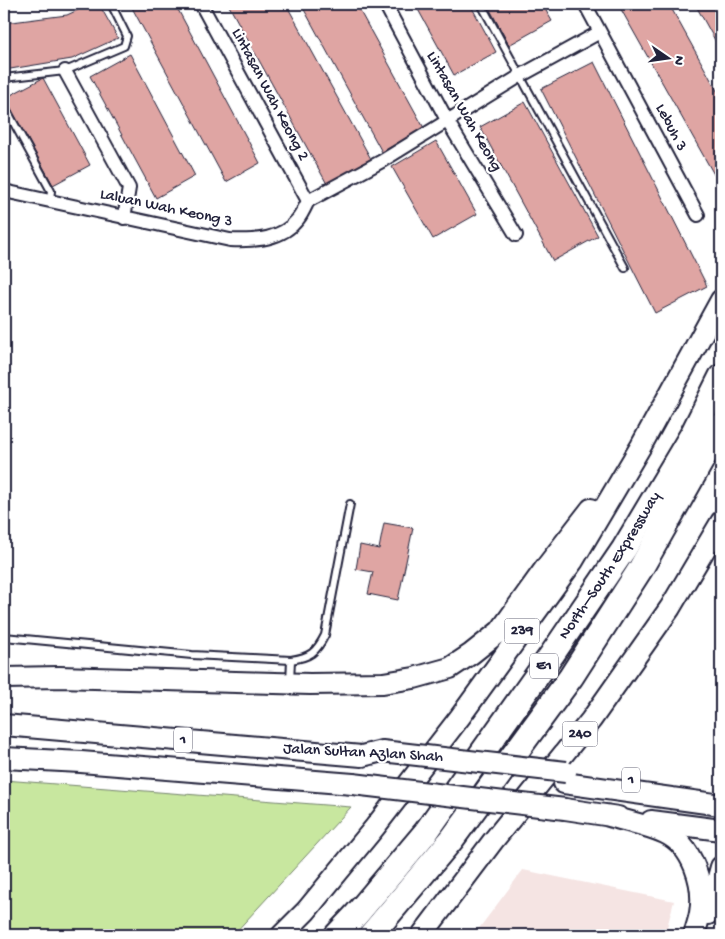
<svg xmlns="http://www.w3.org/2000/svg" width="725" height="939" font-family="'Gochi Hand',sans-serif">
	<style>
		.built { fill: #f5e4e3 }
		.green { fill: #c8e79f; stroke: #75846d }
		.building { fill: #dfa5a3; stroke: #22223b }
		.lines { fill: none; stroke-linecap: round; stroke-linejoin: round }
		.service-casing { stroke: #22223b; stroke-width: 10 }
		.minor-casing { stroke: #22223b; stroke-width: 16 }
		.primary-casing { stroke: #22223b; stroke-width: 24 }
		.motorway-casing { stroke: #22223b; stroke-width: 28 }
		.service { stroke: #fff; stroke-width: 6 }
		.minor { stroke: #fff; stroke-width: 12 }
		.primary { stroke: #fff; stroke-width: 20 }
		.motorway { stroke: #fff; stroke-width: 24 }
		.primary-bridge-casing { stroke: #22223b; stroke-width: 24; stroke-linecap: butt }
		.primary-bridge { stroke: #fff; stroke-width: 20 }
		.labels { text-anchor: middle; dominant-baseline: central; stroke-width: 4.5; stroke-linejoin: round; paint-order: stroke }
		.shield { fill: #fff; stroke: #646476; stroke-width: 1 }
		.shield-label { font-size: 15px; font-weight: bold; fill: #22223b }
		.street-label { font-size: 16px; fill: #22223b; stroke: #fff }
	</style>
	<rect width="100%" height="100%" fill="#fff"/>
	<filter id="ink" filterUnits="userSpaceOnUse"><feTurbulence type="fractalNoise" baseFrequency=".02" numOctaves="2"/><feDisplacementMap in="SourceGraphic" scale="10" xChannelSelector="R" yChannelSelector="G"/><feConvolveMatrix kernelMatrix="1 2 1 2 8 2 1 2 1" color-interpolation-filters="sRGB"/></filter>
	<g filter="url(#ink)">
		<path class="built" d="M523,870L674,901L665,935H474Z"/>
		<path class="green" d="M4,780L351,807L233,935H4Z"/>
		<path class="building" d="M91,4H99L118,38L72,59L4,70V23L67,15Z
			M130,4H175L260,163L226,182Z
			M228,4H286L371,159L327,184Z
			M301,4H356L424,128L382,152Z
			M415,4H470L496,52L454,75Z
			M487,4H542L552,21L509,45Z
			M618,4H669L721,98V176L716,178Z
			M695,4H721V51Z
			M130,54L195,176L156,198L90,76Z
			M594,62L707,286L655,313L541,89Z
			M43,78L90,165L53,185L5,98Z
			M525,102L598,236L553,261L480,127Z
			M4,128L9,129L4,156Z
			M436,141L477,214L433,239L392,167Z
			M384,523L413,528L398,600L368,594L373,572L356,569L360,545L379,549Z"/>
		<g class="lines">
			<g class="service-casing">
				<path id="service" d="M481,4L625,268
					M4,78L65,71L124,46L127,36L111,4
					M4,105L51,191L50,200
					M4,637L192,655L291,660C310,657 316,653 325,635L350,504
					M290,682L291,660"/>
			</g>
			<g class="minor-casing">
				<path id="minor" d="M201,4L308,201
					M385,4L448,122L516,235
					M585,4L698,215
					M65,71L129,188L124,218
					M4,191L230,240C255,241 282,240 298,219C302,214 305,207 308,201
					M308,201L382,161L520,76L600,32"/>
			</g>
			<g class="primary-casing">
				<path id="primary" d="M4,678L59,677L310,684L383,683L414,678L450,668L471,654L500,631L546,567L591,509
					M4,725L362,756
					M4,758L81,762L353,784
					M564,783L721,805
					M565,809L618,817
					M606,815C625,821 647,825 665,833C693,846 705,885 700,913C699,920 696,928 694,935
					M651,821L721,830
					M708,914L721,867
					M282,935L306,911L375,827L460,717L573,561L641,446L721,300
					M422,935L493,841L591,720L670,608L721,522"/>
			</g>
			<g class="motorway-casing">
				<g id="motorway">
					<path id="s1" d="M337,935L356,915L426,832L553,653L624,549L692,435L721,377"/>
					<path d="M371,935L452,839L571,677L641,568L721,426"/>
				</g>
			</g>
			<use href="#service" class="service"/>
			<use href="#minor" class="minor"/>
			<use href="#primary" class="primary"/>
			<use href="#motorway" class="motorway"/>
			<g class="primary-bridge-casing">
				<path id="primary-bridge" d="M362,756L382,751L566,772
					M353,784L565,809"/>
			</g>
			<use href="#primary-bridge" class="primary-bridge"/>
		</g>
	</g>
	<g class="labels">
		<g class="shield">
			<rect x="504.5" y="618.5" width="35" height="25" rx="4"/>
			<rect x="530" y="653.5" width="28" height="25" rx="4"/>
			<rect x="562.5" y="721.5" width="35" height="25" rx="4"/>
			<rect x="174" y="727.5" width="18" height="25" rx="4"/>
			<rect x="622" y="767.5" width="18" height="25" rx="4"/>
		</g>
		<g class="shield-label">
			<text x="522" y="631">239</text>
			<text x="544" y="666">E1</text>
			<text x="580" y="734">240</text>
			<text x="183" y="740">1</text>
			<text x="631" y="780">1</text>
		</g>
		<g class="street-label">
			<text transform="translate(269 95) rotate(62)">Lintasan Wah Keong 2</text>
			<text transform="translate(463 112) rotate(60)">Lintasan Wah Keong</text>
			<text transform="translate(670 128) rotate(62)">Lebuh 3</text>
			<text transform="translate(166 209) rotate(12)">Laluan Wah Keong 3</text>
			<text stroke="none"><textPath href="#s1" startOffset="460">North–South Expressway</textPath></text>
			<text transform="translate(363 754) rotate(3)">Jalan Sultan Azlan Shah</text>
		</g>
	</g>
	<rect width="725" height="939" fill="none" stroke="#fff" stroke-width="20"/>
	<rect x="10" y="10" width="705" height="919" fill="none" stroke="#22223b" stroke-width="2" filter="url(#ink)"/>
	<g transform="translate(668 58) rotate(103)" stroke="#ffffff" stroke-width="4" paint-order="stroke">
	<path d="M0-4L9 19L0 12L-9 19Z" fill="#22223b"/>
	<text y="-8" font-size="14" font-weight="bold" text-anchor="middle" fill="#22223b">N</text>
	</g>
</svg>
